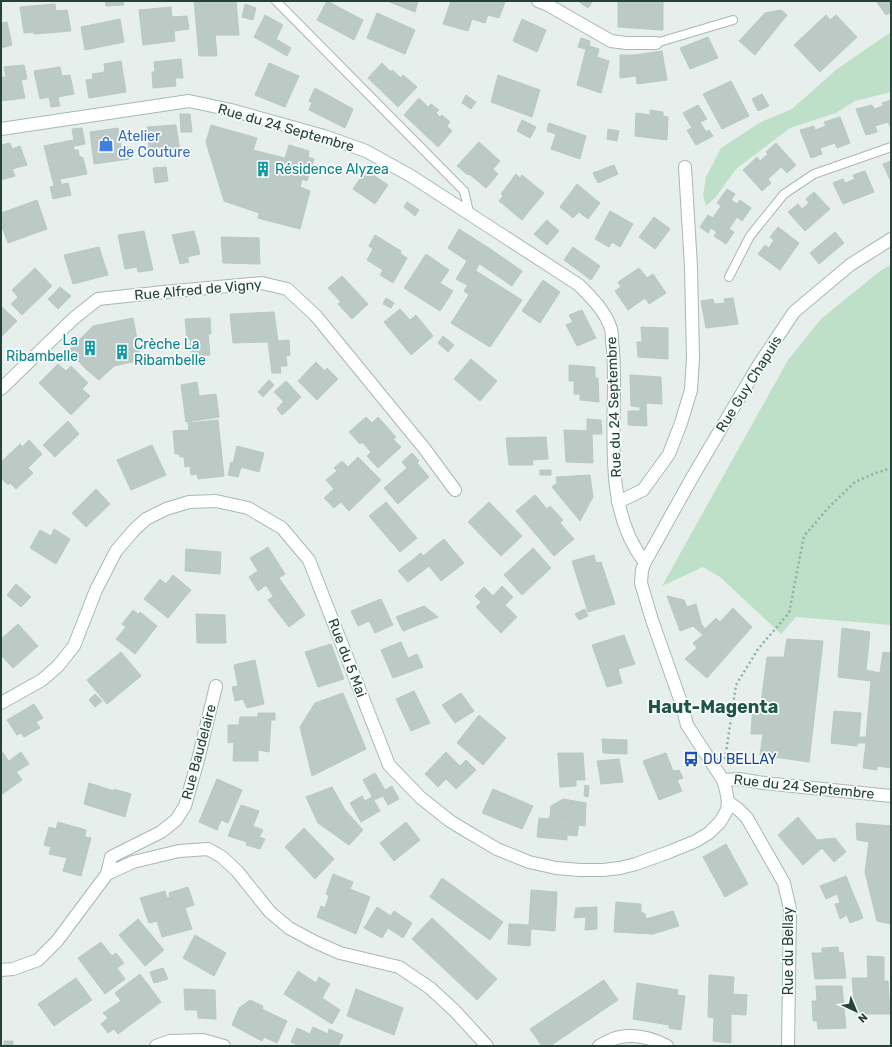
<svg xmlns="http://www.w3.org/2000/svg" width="892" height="1047" font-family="Rubik,sans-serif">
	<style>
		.green { fill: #bfe0c8 }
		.building { fill: #bbcac4; stroke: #b8c9c2 }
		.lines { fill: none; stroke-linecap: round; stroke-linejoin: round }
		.lane-casing { stroke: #a8b8b2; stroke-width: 10 }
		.street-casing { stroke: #a8b8b2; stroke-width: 14 }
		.secondary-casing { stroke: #a4bbb3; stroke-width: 14 }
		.path { stroke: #86b3a5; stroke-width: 2.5; stroke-dasharray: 2 3; stroke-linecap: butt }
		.lane { stroke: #fff; stroke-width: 8 }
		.street { stroke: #fff; stroke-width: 12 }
		.secondary { stroke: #fff; stroke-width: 12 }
		.labels { text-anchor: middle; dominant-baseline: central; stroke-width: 3.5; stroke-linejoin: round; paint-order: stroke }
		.street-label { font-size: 14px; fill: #24423a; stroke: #f7fbf9 }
		.shop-label { font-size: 14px; fill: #366cbe; stroke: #f7fbf9; text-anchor: start }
		.culture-label { font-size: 14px; fill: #0d838f; stroke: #f7fbf9; text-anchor: start }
		.transit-label { font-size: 14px; fill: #164399; stroke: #f7fbf9; text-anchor: start }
		.district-label { font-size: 18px; font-weight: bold; fill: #1f5548; stroke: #f7fbf9 }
	</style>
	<rect width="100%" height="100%" fill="#e6efeb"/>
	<path class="green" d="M891,32V92L855,101L836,113L790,128L736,169L715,198L706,206L703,195L706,177L721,148L761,122L792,109L837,69Z
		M891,265V625L796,617L781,634L720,577L703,567L662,586L788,360L821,319L880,271Z"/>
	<path class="building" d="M105,1H123L124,5L106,6Z
		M194,1H236L239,35H215L217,56H199Z
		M327,1L363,20L354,40L317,20Z
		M387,1H418L415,12Z
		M451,1H503L505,2L499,18L488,15L485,23L472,19L468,31L443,24Z
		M578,1H593L588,8Z
		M618,1H663V30L618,27Z
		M876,1H891V12L886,15Z
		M55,4L56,11L67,10L71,31L34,34V32L24,33L20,7Z
		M245,4L256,8L253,20L242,17Z
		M171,7L172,17L187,16L189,29L174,31L175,41L143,45L139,10Z
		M781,10L787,15L755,55L739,41L765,13Z
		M377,13L415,30L405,54L367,38Z
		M265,15L283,25L276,39L291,48L287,56L254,37Z
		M826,15L830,20L836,15L857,37L820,72L794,45Z
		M120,19L124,42L85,50L81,27Z
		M522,19L546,30L537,52L513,41Z
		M7,22L12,45L1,48V23Z
		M708,37L718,58L690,69L680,48Z
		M581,38L590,41L589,46L587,45L586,49L578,47Z
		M587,45L599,49L597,57L609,61L601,93L577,85Z
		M662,51L667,80L637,84L636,76L620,78V55H635Z
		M181,59L183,78H175L176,86L153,88L152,72H155L154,62Z
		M121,61L126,92L89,98L86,80L93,79L92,74L105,72L104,64Z
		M269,63L299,76L285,107L255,95Z
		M382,63L391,72L392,70L401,78L403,75L417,87L398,107L368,78Z
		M24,65L27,79L21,80L25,98L1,101V77H6L4,67Z
		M60,67L62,76L70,75L74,94L58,97L60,106L51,107L49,97L40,99L34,71Z
		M498,75L540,90L532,117L491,102Z
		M731,81L749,116L722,129L703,94Z
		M315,88L353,109L345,128L309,110L312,103L309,101Z
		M762,94L769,106L758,111L752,99Z
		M466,95L476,102L471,109L462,103Z
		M419,98L428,107L431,104L439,110L436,113L440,117L442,115L450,122L447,126L452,131L438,147L404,115Z
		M891,100V128L888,122L875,126L877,132L866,135L856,109L872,105L874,109L883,106L882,103Z
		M698,105L707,119L700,122L706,132L709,130L713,136L696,145L687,130L692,128L683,113Z
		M650,110L663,112V116L668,117L667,140L635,136L636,113L650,115Z
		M180,114H190L192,132H181Z
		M840,117L850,143L837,148L835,143L820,148L822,154L811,158L800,130L814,126L815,130L826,126L824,122Z
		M522,120L536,127L530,138L517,131Z
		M549,123L586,136L580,159L551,149L556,134L547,131Z
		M176,125L180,152L151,153V148H149L147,127Z
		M211,125L257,138L253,150L285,158L289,145L309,151L308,157L314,159L307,181L302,179L300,187L310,191L300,229L258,218L259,213L224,201L206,142Z
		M82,128L85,144L75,146L72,129Z
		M118,128L121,147L127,146L129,159L94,164L90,132Z
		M608,129L619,131L617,141L607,139Z
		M73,140L74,150H78L79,156L83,158L87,174L60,179L61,184L54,186L44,146Z
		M479,142L500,161L493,169L498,174L486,188L469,174L468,175L457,166Z
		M10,143L12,149L20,146L27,165L12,169L15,176L1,180V145Z
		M776,143L796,165L787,173L781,167L768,179L771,183L762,191L743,170L757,157L760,161L768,154L766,152Z
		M891,161V182L883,164Z
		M614,165L618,174L598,183L593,173Z
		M166,167L168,181L155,183L153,168Z
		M366,170L388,185L375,204L353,189Z
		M865,171L874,192L843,204L833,183L843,179L845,183L855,179L853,175Z
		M516,174L520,178L522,175L544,193L522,220L499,201L503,196L501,194Z
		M68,183L71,195L53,199L50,187Z
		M577,184L600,203L588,219L579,212L573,218L560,207Z
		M727,189L735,194L731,200L737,204L740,200L751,208L742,221L737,217L729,229L734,232L726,244L714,236L717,232L711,228L708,233L700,227L708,215L713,218L721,206L717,203Z
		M814,192L830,209L805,231L788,212L798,204L802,209L809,203L806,199Z
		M37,200L47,229L8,243L1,224V213Z
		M407,202L419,210L415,216L404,207Z
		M610,211L633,224L620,247L612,242L609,247L595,239Z
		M654,217L670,229L655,249L639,237Z
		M547,220L559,231L547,245L534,234Z
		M778,227L799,243L780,270L758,254L765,245L769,248L774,240L770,237Z
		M459,229L489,248L467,285L456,279L467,261L448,248Z
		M144,231L153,270L138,272L137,267L125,269L118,235Z
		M194,231L200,254L187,257L189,262L180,264L172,235Z
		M835,232L844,243L819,264L810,253Z
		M375,235L401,251L400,253L407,258L393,283L380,275L383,270L367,260L373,249L369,246Z
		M221,237L259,238L260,264L223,263Z
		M99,247L108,275L73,284L64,255Z
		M573,247L600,266L591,280L564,260Z
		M489,248L522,271L512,286L480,264Z
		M426,254L449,270L440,283L453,291L440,311L404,288Z
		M35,268L52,286L22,315L11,304L18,297L12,290Z
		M639,268L647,278L653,274L666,293L649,304L645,298L628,310L615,291L621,287L618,282Z
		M476,271L522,300L490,347L451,323L469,295L464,291Z
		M342,276L368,304L352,319L338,304L341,302L328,288Z
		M543,280L560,292L540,323L522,311Z
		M60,287L71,296L58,309L48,299Z
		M386,298L394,303L391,308L383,304Z
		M733,298L738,324L706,328L701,301L713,299L714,304L725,303L724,299Z
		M1,306L17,321L2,336L1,335Z
		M400,309L410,320L416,315L433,336L411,355L384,322Z
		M582,310L596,338L577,346L566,325L573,322L569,315Z
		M274,312L278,341L289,340L290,355L286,356L287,366H280L281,373H272L268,342L233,343L230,314Z
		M133,318L141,360L114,366L99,380L87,370L112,345L93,326Z
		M210,318L211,334H208L210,355L192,356L190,339H187L185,319Z
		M93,326L112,345L87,370L68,351Z
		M641,327L668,328V359L638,357L637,342H642Z
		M443,336L454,345L448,352L438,343Z
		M471,359L497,381L480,401L454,379Z
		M316,362L325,371L327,368L338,379L317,400L298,381Z
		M58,364L66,371L71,366L88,383L82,389L90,396L71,415L39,383Z
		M569,365L595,367V378H598L599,402L580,400V394H574V381H569Z
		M630,375L661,377L662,404L646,403L647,426L628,425V411H640V407L631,406Z
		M269,380L274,385L263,397L258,392Z
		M286,381L301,397L290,408L274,392Z
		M197,382L199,396L216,394L219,417L186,422L181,385Z
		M283,402L290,408L282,415L277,409Z
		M366,417L372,423L378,417L396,437L393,439L401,447L378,468L367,456L371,452L362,442L360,444L349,432Z
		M587,419L601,420L602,434H592L593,463L566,462L564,430L587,431Z
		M218,420L224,476L198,479L197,474L191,475L190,466L185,467L184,457H180L179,454H175L173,431L189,430L188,423Z
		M68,421L79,434L55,457L43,445Z
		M546,437L548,459L532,460L533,465H509L506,438Z
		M29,440L42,454L28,468L33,473L16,489L10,483L8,485L1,478V462L20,444L22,447Z
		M152,445L166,475L131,490L117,460Z
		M237,446L264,453L259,472L241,467L238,477L228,475L231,462L233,463Z
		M412,453L419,461L417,463L429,477L398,504L384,488L407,468L402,462Z
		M358,457L381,480L349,511L341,502L334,508L324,498L334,489L326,480L337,471L334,468L342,461L348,467Z
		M540,470H551V475H540Z
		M590,475L593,497L580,521L552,487L557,483L556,477Z
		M96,489L110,504L86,527L72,513Z
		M535,495L547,509L550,506L563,520L560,523L574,539L554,556L516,511Z
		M386,502L417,538L400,552L369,516Z
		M489,502L522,536L501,556L468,522Z
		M54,529L70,539L56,564L30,548L40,530L51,536Z
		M444,539L464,563L441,581L429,566L408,582L398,571L421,553L423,556Z
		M268,547L285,574L279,578L286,588L273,596L266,585L258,591L249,577L258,571L250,558Z
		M533,548L551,568L522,595L504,575Z
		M186,549L221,552L220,574L185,571Z
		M594,555L596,563L601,562L615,604L588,612L572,561Z
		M173,575L191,590L168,618L144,599L160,579L166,584Z
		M16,584L31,597L21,607L7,595Z
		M502,586L513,597L505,605L517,617L501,633L476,607L481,602L475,596L484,587L493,596Z
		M286,588L305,615L289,627L268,600Z
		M667,596L684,600L687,607L696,604L701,623L705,629L716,618L720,622L733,608L752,627L707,678L685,659L697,648L693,643L703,635L693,626L680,631Z
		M381,599L393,625L375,633L369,621L358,626L351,611Z
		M424,606L438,617L403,631L396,617Z
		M585,609L588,616L579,620L575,614Z
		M133,610L138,614L140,612L157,626L135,654L116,639L126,627L122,624Z
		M196,614L225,615L226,643H197Z
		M18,624L38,646L13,668L1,655V639Z
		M842,628L870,632L866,670L880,673L883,652L891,653V768L877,766V770L863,768L866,743H857V746L831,743L834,711L861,713L859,737H866L871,681L838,677Z
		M624,635L635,664L618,669L622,683L607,687L592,645Z
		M787,639L823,641L809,762L760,755L763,734H751L753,703H761L767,657H784Z
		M401,642L408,658L417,654L423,667L393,678L381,650Z
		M331,644L344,679L318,687L305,652Z
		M121,652L141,676L107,704L87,680Z
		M255,660L264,704L247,708L243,699L235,701L232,687L238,686L234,665Z
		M414,691L430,723L411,731L396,699Z
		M343,693L366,749L312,776L300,727L315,703Z
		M461,693L474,711L455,723L442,705Z
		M95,694L102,701L95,707L89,700Z
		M34,704L43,718L36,722L40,728L24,737L21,733L17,735L7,720Z
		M258,713H275V720H271L269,752L258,750V761H233L234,742L228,743V725H239L240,717H258Z
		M479,715L506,738L483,765L457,743Z
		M602,739L627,740V754L603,753Z
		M1,750L22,780L1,795Z
		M21,752L29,764L16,772L9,761Z
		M446,752L460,766L466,760L476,770L456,789L446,779L438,787L425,774Z
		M558,753H583L585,780H576V786L560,787Z
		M666,753L673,771L679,770L683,778L677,780L682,791L659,800L643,761Z
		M619,759L623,782L601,784L597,761Z
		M375,773L385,790L392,786L399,799L388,805L383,796L374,800L363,780Z
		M217,779L242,790L228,823L221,820L217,830L199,822Z
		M89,783L114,791V789L131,794L125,817L84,804Z
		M585,785L589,786L588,797L584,796Z
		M332,787L345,810L363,830L349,845L318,823L306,797Z
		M493,789L533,806L522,829L482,813Z
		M362,796L365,801L372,797L380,811L361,822L350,803Z
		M563,799L586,803L585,826L579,825V822L568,817L550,816L551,806Z
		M241,805L259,811L253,826L263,830L259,837L265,839L260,849L246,845L247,842L228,836Z
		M550,816L568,817L579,822L577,836L567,835V840L537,837L539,818L548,819Z
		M798,817L817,840L835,838L846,852L834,862L822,848L803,865L778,835Z
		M58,822L86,830L85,837L91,838L81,876L63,871L67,858L49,854L51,847L44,845L49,827L56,829Z
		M406,822L420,840L394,861L380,843Z
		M856,823L891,826V924L877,921L865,872L869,842L857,840Z
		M304,828L334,859L315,879L285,847Z
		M726,844L748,884L725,897L703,857Z
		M333,874L353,882L350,889L370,897L356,934L317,917L321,906L325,908L329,896L326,894Z
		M846,876L863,918L850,923L847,915L840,919L835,904L840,903L837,894L826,899L820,886Z
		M442,878L503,922L490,940L430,897Z
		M188,887L194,905L185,908L192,929L162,937L157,921L149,923L140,898L165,891L167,898L170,897L169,893Z
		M531,890L557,892L555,931L531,929L530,946L508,944L509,924L529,925Z
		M616,902L641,904V912L645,914L646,919L673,911L679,926L653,934L614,932Z
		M377,907L391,916L394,911L412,923L403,938L388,928L382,938L364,928Z
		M597,907V929L585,930L586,917L574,918L576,908Z
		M432,918L497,979L477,1000L412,939Z
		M138,919L164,950L145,966L119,935Z
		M195,935L226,953L214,976L183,958Z
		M101,942L112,956L116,953L124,963L117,968L125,979L105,994L78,958Z
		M838,947L839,953L843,952L846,978L815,979L812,953H822V948Z
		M867,956L884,957V981H888L890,1014H855L852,978H868Z
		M163,968L168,979L154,983L150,972Z
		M298,971L316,983L319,977L330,984L322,998L340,1010L332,1024L284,994Z
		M140,974L161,1002L118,1034L114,1029L108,1033L101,1024L108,1018L103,1013L121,1001L115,993Z
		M709,975L734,977L733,994L747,995L746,1015L731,1014V1043L713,1041L714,1018L708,1017Z
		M76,978L92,1000L54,1026L38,1004Z
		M604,980L618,1000L550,1046H542L530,1029Z
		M637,983L678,990L677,995L685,996L681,1030L669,1028V1025L633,1019Z
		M816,986H842L846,1028L818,1029L817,1021H813L812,1001H817Z
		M184,989L215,990L216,1019L198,1018L197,1010H185Z
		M356,989L403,1008L394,1035L347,1016Z
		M250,1000L263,1006L262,1009L287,1021L277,1043L264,1037L262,1041L232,1025L239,1008Z
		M313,1027L328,1034L329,1029L343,1035L338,1046H300L291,1042L297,1028L310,1034Z
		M4,1041H13V1046H4Z"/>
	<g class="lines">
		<g class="lane-casing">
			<path id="lane" d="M276,1L464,191L469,212
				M656,43L733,20
				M729,277L750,236L784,194L814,174L891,147"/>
		</g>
		<g class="street-casing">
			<path id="street" d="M538,1L548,5L611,41L626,43H656
				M1,389L73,319L98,299L164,292L262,283L287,289L316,316L424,448L455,490
				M618,502L643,490L669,454L681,423L691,390L693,358L691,267L685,167
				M723,780L739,779L764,783L891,796
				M107,874L111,857L161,832L176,820L185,806L198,760L216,686
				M1,970L13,969L38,960L57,941L107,874L133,862L179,851L208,849L222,857L237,871L270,912L289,928L315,942L340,953L399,967L430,988L455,1011L487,1046
				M156,1046L170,1041L203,1040L224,1046
				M599,1046C605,1043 613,1038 620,1037C637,1034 652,1038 667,1046"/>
		</g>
		<g class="secondary-casing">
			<path id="secondary" d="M1,129L189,101L231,110L324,136L366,151L411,176L579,285C591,297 606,312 611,329C612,332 612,337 612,341C614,355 614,369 614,383C614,440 606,515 645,562
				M1,703L42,680L58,666L74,646L96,590L116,551L135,529L146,519L166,509L189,502L216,501L248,508L282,528L309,560L389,765L421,798L450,821L468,832L497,849L529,862L556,868L580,870H603L620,868L636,864L669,852L696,841L709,833L720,822L727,810L728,802L726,790L723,780L687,725L682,705L652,620L641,583L642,570L645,562L693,476L758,366L794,312L850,265L891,239
				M728,802L738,809L747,818L784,883L790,909L788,1046"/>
		</g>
		<path class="path" d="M725,759L736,685L758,649L789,613L804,536L829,507L855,482L876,473L891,468"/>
		<use href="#lane" class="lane"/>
		<use href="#street" class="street"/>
		<use href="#secondary" class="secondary"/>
	</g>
	<defs>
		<g id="shop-bare" transform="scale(1.2)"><path d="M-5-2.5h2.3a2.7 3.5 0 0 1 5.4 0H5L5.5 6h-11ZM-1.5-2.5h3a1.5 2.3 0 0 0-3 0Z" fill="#3f7fe0" stroke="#f7fbf9" stroke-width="2.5" paint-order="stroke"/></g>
		<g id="building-bare" transform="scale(1.2)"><path d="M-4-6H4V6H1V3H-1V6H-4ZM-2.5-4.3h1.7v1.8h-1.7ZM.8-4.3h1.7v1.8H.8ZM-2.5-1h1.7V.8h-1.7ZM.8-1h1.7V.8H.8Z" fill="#0f9aa8" stroke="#f7fbf9" stroke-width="2.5" paint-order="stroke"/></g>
		<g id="bus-bare" transform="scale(1.2)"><path d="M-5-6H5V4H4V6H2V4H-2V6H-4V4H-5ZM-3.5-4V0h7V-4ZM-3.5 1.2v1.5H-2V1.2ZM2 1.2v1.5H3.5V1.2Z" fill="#1a4fb4" stroke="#f7fbf9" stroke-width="2.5" paint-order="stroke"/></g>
	</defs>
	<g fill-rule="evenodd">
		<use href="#shop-bare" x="106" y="144"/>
		<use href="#building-bare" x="263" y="169"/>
		<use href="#building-bare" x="90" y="348"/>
		<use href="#building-bare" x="122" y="352"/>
		<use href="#bus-bare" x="691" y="759"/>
	</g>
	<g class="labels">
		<g class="street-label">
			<text transform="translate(286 128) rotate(16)">Rue du 24 Septembre</text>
			<text transform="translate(198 290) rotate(-5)">Rue Alfred de Vigny</text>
			<text transform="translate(749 384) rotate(-58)">Rue Guy Chapuis</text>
			<text transform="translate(614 407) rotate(-92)">Rue du 24 Septembre</text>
			<text transform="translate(347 658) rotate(69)">Rue du 5 Mai</text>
			<text transform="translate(199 752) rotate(-75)">Rue Baudelaire</text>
			<text transform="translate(804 787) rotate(6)">Rue du 24 Septembre</text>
			<text transform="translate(788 951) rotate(-90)">Rue du Bellay</text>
		</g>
		<g class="shop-label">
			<text x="118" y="136">Atelier<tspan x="118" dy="16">de Couture</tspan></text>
		</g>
		<g class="culture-label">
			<text x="275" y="169">Résidence Alyzea</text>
			<text x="78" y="340" text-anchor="end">La<tspan x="78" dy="16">Ribambelle</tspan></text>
			<text x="134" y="344">Crèche La<tspan x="134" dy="16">Ribambelle</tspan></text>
		</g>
		<g class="transit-label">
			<text x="703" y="759">DU BELLAY</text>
		</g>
		<g class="district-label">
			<text x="713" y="707">Haut-Magenta</text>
		</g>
	</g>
	<rect width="892" height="1047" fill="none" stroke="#24423a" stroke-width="4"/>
	<g transform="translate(856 1011) rotate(136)" stroke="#f7fbf9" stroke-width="3" paint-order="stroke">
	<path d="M0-3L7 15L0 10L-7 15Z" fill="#24423a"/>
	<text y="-6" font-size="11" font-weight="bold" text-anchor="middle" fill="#24423a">N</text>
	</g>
</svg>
